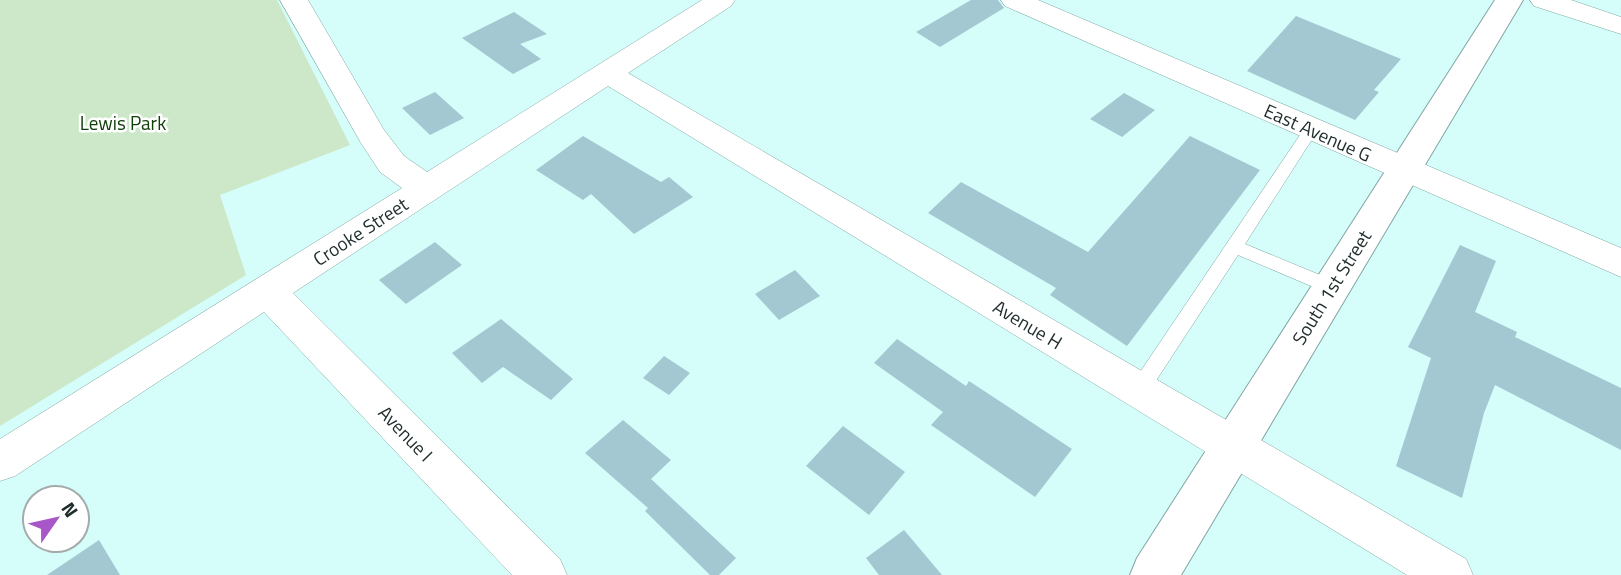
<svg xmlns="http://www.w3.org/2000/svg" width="1621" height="575" font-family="'Titillium Web',sans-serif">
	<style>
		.green { fill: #cce8c8 }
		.building { fill: #a3c8d2 }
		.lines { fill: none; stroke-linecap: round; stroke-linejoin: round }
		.service-casing { stroke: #80a6a3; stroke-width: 1 }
		.minor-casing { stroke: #80a6a3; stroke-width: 1 }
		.tertiary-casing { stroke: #80a6a3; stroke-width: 2 }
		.service { fill: #fff; fill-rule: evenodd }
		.minor { fill: #fff; fill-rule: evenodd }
		.tertiary { fill: #fff; fill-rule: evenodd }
		.labels { text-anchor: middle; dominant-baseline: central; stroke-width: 5; stroke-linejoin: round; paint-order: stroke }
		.park-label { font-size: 19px; fill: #0f410a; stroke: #fff }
		.street-label { font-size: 19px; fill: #1e2d2c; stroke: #fff }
	</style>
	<rect width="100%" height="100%" fill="#d5fdfa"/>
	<path class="green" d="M0,0H277L350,145L220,195L246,275L0,426Z"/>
	<path class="building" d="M971,0H998L1004,8L940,47L916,32Z
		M514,12L547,34L520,44L541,59L513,74L462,38Z
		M1296,16L1401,59L1374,90L1379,92L1355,120L1247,71Z
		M435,92L464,118L430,135L402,108Z
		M1124,93L1155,110L1122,137L1090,119Z
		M583,136L661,182L669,177L693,197L634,234L591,194L583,200L536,170Z
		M1190,136L1260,170L1127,346L1050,295L1056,288L928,213L961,182L1088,252Z
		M435,242L462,265L406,304L379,280Z
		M1460,245L1496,261L1475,312L1517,332L1515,337L1621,388V450L1495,385L1484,413L1462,498L1396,466L1431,358L1408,347Z
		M795,270L820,296L779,320L755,294Z
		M501,319L573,379L551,400L503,367L482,383L452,353Z
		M897,339L966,386L969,381L1072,449L1035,497L931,425L943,412L874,363Z
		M664,356L690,373L669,395L643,378Z
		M623,420L671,460L651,479L736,558L719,575H710L645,511L648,508L585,453Z
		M843,426L905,472L869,515L806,466Z
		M904,530L942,575H879L866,558Z
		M99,540L120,575H47Z"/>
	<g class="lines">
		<g class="service-casing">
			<path id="service" d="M1311,125L1318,130L1245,244L1337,282L1340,287L1337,292H1325L1238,255L1146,396L1139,398L1132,396L1129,390L1132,384L1306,126Z"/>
		</g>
		<g class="minor-casing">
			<path id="minor" d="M280,0H308L384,130L404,156L427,172L702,0H735L731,6L628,73L1466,559L1473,575H1407L608,86L293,293L560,559L567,575H512L264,312L15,476L0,481V439L402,188L380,172L361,143Z
				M1001,0H1038L1621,248V277L1005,6Z
				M1530,0H1571L1621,17V34L1534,6Z"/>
		</g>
		<g class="tertiary-casing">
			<path id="tertiary" d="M1495,0H1523L1181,575H1130L1137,558Z"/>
		</g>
		<use href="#service" class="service"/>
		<use href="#minor" class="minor"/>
		<use href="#tertiary" class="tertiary"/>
	</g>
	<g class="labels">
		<g class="park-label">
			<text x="123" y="122">Lewis Park</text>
		</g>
		<g class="street-label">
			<text transform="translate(1318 132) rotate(24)">East Avenue G</text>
			<text transform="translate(360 231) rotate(-33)">Crooke Street</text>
			<text transform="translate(1331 287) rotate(-58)">South 1st Street</text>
			<text transform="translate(1028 324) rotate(31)">Avenue H</text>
			<text transform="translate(406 433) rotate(46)">Avenue I</text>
		</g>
	</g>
	<g transform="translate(56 519) rotate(56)"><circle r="33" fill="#ffffff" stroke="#a5abab" stroke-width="2"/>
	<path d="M0-5L12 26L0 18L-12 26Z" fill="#a757c8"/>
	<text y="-10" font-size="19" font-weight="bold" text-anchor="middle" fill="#1e2d2c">N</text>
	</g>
</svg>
